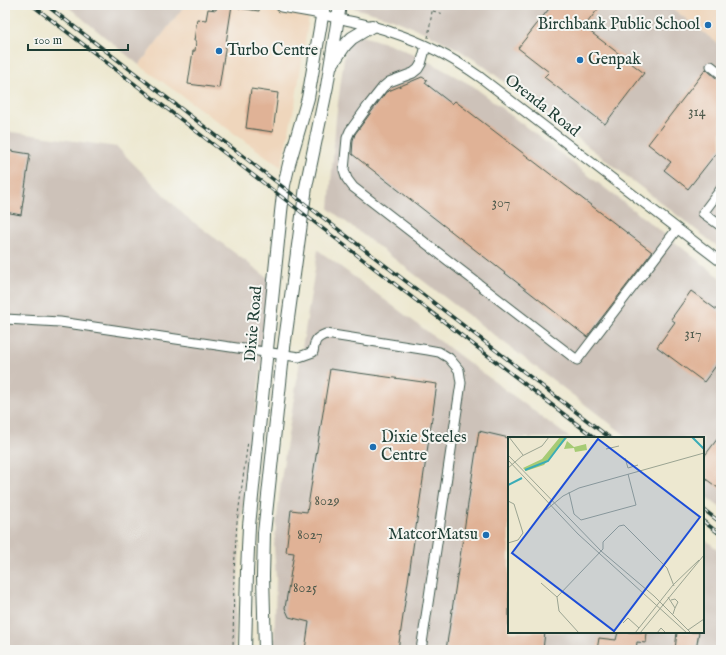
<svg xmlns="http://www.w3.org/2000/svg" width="726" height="655" font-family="'IM FELL English',serif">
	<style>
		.built { fill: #efd6bc }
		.industrial { fill: #cdc2b9 }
		.building { fill: #e0b296 }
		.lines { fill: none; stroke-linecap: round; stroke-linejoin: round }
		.minor-casing { stroke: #3e574b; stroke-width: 11 }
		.major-casing { stroke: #3e574b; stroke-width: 14 }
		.path { stroke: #3e574b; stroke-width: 1; stroke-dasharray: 3 3; stroke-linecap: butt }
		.minor { stroke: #fff; stroke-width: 9 }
		.major { stroke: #fff; stroke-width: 12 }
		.rail-casing { stroke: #1f3d34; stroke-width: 3.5 }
		.rail { stroke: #f6f6f2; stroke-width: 2; stroke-dasharray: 6; stroke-linecap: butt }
		.poi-dot { fill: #1f6fb2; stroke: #f6f6f2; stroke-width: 1.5 }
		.labels { text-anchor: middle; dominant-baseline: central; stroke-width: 4; stroke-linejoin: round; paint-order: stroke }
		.number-label { font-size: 14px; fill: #4f5a4c }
		.poi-label { font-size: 16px; fill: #1f3d34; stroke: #f6f6f2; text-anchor: start }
		.street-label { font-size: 16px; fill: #1f3d34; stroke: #f6f6f2 }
		.inset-river { fill: none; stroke: #3bacb7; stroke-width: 2 }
		.inset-road { fill: none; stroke: #9ba492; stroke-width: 1 }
		.view { fill: #1d4ed8; fill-opacity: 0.15; stroke: #1d4ed8; stroke-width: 2 }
		.inset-edge { fill: none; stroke: #1f3d34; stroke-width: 2 }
	</style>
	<rect width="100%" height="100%" fill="#f6f6f2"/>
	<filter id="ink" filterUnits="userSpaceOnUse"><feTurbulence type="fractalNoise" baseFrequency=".025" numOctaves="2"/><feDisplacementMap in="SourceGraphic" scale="8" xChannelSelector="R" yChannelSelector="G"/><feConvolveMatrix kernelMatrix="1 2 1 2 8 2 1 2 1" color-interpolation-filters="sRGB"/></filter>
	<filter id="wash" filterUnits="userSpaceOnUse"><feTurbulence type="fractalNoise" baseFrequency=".012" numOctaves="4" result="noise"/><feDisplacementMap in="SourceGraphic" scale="16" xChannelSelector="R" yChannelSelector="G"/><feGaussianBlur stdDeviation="0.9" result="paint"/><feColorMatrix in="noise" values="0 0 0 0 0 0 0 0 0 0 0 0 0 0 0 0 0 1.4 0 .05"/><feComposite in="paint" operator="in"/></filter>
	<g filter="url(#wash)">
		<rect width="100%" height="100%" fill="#ede8d0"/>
		<path class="built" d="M185,5H311L295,104L281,167L139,65Z
			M668,5H721V46Z"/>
		<path class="industrial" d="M66,5H185L139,65Z
			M354,5H668L721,46V249L481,64L456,48L424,32L390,18L354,8Z
			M350,32L398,47L431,63L473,86L721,278V508L703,495V438H629L329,209L336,118L347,36Z
			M5,131L117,147L184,215L272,281L241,522L234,650H5Z
			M318,250L570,438H509V632H703V538L721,552V650H274L276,578L274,546L282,472Z"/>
		<g id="blocks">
			<path class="building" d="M217,5H232L219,88L188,84L193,51H195L196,41H194L197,19L206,20L208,9L216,10Z
				M240,5H260L259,11L239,8Z
				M552,5H601L584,27L644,73L605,124L544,77L549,72L518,48Z
				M706,69L717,79L721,80V147L688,189L664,170L671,162L648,144Z
				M422,77L427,80L425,83L452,104L455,101L652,252L587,337L352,154L353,140L355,134L386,92Z
				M251,89L278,93L273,132L246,128Z
				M5,150L30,154L21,215L5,212Z
				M691,291L721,313V359L704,382L657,347L675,322L671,319Z
				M330,369L437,384L398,650H305L309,622L289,617L285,608L294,553L286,552L291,510L307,512Z
				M479,431L509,438V632H545L543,650H446Z
				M721,434V490L703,477V458Z
				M618,632H647L646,643L637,642L636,650H597L599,638L616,640Z
				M677,632H699L696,650H675Z"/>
		</g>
	</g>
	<g filter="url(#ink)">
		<use href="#blocks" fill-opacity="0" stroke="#3e574b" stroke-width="1"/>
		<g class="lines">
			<g class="minor-casing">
				<path id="minor" d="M281,7C301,10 321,14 341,19C358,23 375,26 391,32C422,42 453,58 480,77L721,262
					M426,46L421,64L418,69L413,73L389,82L383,87L368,106L350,131L347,138L344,170L347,179L353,187L577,360L677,229
					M711,66L721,74
					M721,189L703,213L721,226
					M5,319L60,322L299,357L313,352C315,341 315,338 326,334L428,350L439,352L449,358L459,370L461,383L421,650"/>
			</g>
			<g class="major-casing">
				<path id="major" d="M332,64L345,45L352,38L372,26
					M245,650L247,572L249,526L281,212L284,185L289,164L308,98L324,5
					M265,650L263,576L264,533L283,355L306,187L327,86L340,5"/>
			</g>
			<path class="path" d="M433,11L444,14
				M428,38L433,5
				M252,361L256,365
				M233,650L234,572L237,522L248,441"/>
			<use href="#minor" class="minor"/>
			<use href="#major" class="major"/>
			<g class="rail-casing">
				<path id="rail" d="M32,5L595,438
					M46,5L610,438
					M703,509L721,523
					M703,521L721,535"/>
			</g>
			<use href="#rail" class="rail"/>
		</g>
	</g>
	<g class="poi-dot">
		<circle cx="708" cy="25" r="4"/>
		<circle cx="219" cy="51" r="4"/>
		<circle cx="580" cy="60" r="4"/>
		<circle cx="373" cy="447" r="4"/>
		<circle cx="486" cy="535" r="4"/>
	</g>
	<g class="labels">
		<g class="number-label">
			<text x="697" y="112">314</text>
			<text x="501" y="203">307</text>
			<text x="693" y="334">317</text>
			<text x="327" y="501">8029</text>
			<text x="310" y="535">8027</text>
			<text x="305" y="588">8025</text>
		</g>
		<g class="poi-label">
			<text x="700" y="25" text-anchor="end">Birchbank Public School</text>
			<text x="227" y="51">Turbo Centre</text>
			<text x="588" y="60">Genpak</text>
			<text x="381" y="438">Dixie Steeles<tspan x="381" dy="18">Centre</tspan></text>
			<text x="478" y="535" text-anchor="end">MatcorMatsu</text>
		</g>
		<g class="street-label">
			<text transform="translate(542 106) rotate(38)">Orenda Road</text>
			<text transform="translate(254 324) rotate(-85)">Dixie Road</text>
		</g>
	</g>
	<g transform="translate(508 437)">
		<rect width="196" height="196" fill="#ede8d0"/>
		<path d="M52,0H60L36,28L18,34L15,31L34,22ZM59,4L66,10L78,7L79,13L67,15L66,11L56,12Z" fill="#a6cb75"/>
		<path class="inset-river" d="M184,0L196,12M17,33L40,24L58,0M0,48L14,41"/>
		<path class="inset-road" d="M1,0L15,18M98,12L111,9M0,18L93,114L146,159L183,196M117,21L120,31L130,28M0,23L70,97L179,196M0,31L14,19L34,9L41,0M61,55L66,77L73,83L128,68L120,37M0,64L6,67L15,96L10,103L0,106M38,73L55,59L71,51L196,16M33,146L49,160L95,112V105L111,89L116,88L159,131L166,149M49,160L51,174L71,196M160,160L167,171L165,177M163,163L167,162L170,165L167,171M115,186L120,181L131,191M180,193L196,182M127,196L165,148L191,123M132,196L196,118M149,196L153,191L158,196"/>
		<path class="view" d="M90,2L192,80L106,194L4,116Z"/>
		<rect width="196" height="196" class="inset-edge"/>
	</g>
	<rect width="726" height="655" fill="none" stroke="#f6f6f2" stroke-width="20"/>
	<path d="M28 44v6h100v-6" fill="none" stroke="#1f3d34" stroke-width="2"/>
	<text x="34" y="44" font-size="12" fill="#1f3d34" stroke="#f6f6f2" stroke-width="3" paint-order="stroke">100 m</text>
</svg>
